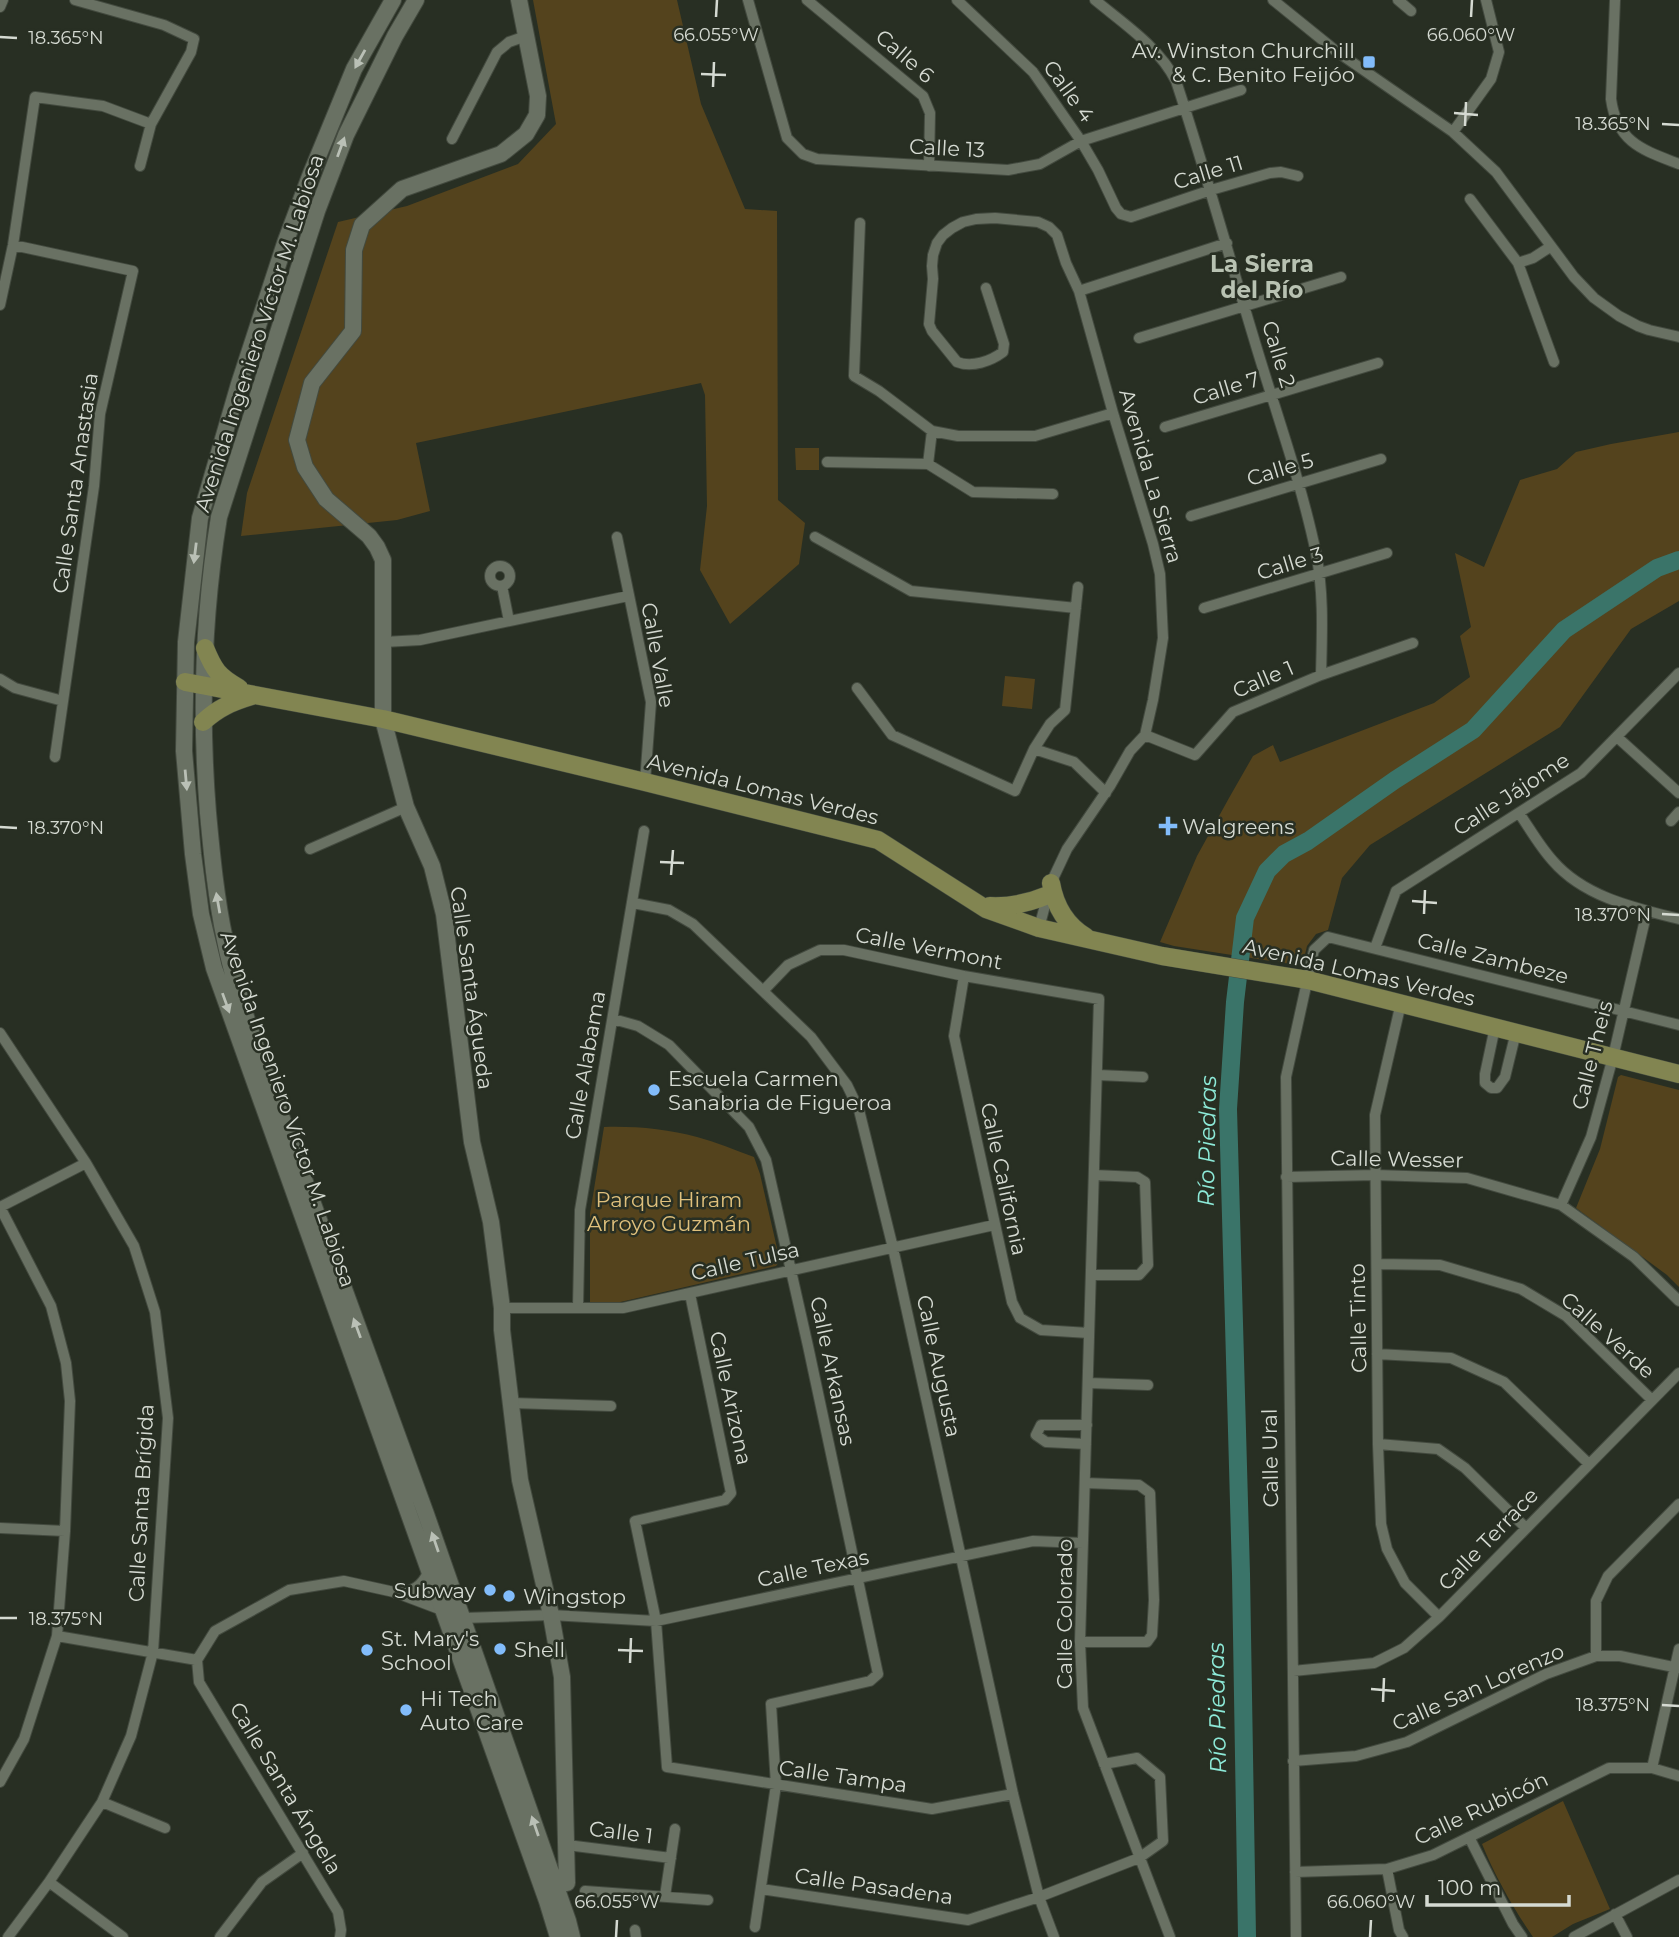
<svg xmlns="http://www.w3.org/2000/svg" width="1679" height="1937" font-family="Montserrat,sans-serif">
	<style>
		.green { fill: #54431d }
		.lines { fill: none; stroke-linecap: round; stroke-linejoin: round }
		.river { stroke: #3a7469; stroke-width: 18 }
		.street-casing { stroke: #434a3f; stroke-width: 12 }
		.secondary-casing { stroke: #434a3f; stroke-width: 18 }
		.primary-casing { stroke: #434a3f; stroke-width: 19 }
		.street { stroke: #697163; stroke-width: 10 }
		.secondary { stroke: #697163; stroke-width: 16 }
		.primary { stroke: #828551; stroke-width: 18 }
		.oneway { fill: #bac0b6 }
		.ticks { fill: none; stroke: #d5dad2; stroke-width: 2.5 }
		.poi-dot { fill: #82bcfa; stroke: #282f23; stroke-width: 2.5 }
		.labels { text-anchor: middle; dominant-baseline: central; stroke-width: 5; stroke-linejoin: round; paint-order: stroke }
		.poi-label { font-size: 21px; fill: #d5dad2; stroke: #282f23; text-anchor: start }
		.street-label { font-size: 21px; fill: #d5dad2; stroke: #282f23 }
		.park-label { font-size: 21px; fill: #dfc07c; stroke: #282f23 }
		.neighbourhood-label { font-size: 23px; font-weight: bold; fill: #b8c2b2; stroke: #282f23 }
		.water-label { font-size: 23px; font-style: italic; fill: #8dead8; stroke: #282f23 }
		.ticks-label { font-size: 18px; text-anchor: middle; fill: #d5dad2; stroke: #282f23; stroke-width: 5; stroke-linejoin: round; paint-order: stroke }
	</style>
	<rect width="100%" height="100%" fill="#282f23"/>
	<path class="green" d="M533,0H677L701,104L745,209L777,211L778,500L805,523L799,564L730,624L700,570L707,506L705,395L701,383L416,443L430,511L397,520L241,536L247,493L338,222L407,206L518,164L556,124Z
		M1679,432V601L1631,629L1560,727L1370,845L1342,878L1328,930L1316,934L1307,946L1303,963L1297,965L1174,946L1160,942L1197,856L1229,798L1253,756L1273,745L1280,762L1434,703L1470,677L1460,636L1471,627L1455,553L1484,567L1520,480L1557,469L1576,452L1611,444Z
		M795,448H819V470H796Z
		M1005,676L1035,679L1032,709L1002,706Z
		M1621,1075L1679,1090V1287L1667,1275L1576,1208L1600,1149L1618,1077Z
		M604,1127C634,1126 668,1129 697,1137C716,1142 735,1150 754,1157L760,1174L780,1261L776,1266L616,1303L590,1302V1214Z
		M1563,1801L1610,1909L1573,1924L1552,1937H1533C1513,1908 1495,1876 1482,1844Z"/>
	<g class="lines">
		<path class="river" d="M1247,1937L1241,1574L1228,1109L1235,1002L1245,918L1267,871L1284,854L1308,841L1395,780L1473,730L1564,630L1657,568L1679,560"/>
		<g class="street-casing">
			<path id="street" d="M75,0L164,25L194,39L191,52L151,124L140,166
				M748,0L787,138L803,154L817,159L1008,170L1040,164L1081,141L1241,90
				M807,0L923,96L930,113L929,166
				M957,0L1033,72L1081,141L1098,170L1116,208L1121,214L1131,217L1211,190L1270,173L1281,172L1298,176
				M1095,0C1124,24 1159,47 1176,81C1204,166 1228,253 1254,339C1275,410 1301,481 1316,553C1324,593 1322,634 1321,675
				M1273,0L1336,51L1453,132L1496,172L1574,277L1594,298L1619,316L1638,326L1649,330L1679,337
				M1398,0L1411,11
				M1615,0L1611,99C1617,143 1643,150 1679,164
				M0,7L3,0
				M1453,132L1491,79L1499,52L1486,0
				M452,139L497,52L509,42L526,36
				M1470,199L1518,263L1554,362
				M860,223L854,376L879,391L932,431L958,436H1035L1113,413
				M13,245L133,271L100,414L94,486L55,757
				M1518,263L1533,258L1550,247
				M986,288L1004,344L1003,352C991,361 972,368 957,362L932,331L929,324L933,279L932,266L933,255L937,243L943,235L952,228L963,222L976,219L995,218L1038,222L1049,227L1057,235L1066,263L1079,291L1113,413L1153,544L1160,574L1163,638L1153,700L1145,735L1130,751L1110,786L1067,849L1051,883L1039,928
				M1079,291L1227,243
				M0,305L13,245L35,97L103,106L151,124
				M1139,338L1341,277
				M1165,427L1378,363
				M827,462L928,464L932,431
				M928,464L973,492L1053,494
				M1191,516L1381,459
				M617,537L651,702L645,782
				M815,537L911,591L1076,608
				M490 576a10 10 0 1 1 20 0a10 10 0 1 1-20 0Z
				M502,586L509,621
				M1204,608L1387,553
				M384,642L420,640L628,596
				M0,679L15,688L63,701
				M857,688L892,735L1015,791L1034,749L1074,762L1106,793
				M1145,735L1195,755L1233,712L1321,675L1413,643
				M1617,737L1679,793
				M1034,749L1050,724L1065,710L1078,587
				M1519,813C1530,829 1540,847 1553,861C1584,897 1635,908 1679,919
				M1671,821L1679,812
				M310,849L406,807
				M633,903L669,910L693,924L811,1037L847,1085L859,1110L893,1248L1013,1794L1039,1897L1054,1937
				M1375,948L1396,891L1581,773L1679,673
				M964,976L954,1036L1012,1302L1020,1318L1041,1330L1089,1333
				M763,991L788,965L820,950H844L964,976L1099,999L1080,1642L1083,1708L1170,1937
				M1401,1003L1375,1115L1378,1444L1381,1524L1387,1549L1405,1583L1439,1617
				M613,1019L638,1026L669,1045L749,1127L766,1160L808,1346L878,1674L870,1681L771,1704L776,1785L755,1927
				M1495,1027L1485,1074V1083L1491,1088H1497L1505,1077L1516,1032
				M0,1033L86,1163L134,1246L155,1312L168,1418L153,1652L131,1736L102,1802L49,1882L8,1937
				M1098,1075L1143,1077
				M1286,1177L1375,1175L1467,1178L1561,1205L1634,1257L1679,1301
				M1561,1205L1591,1137L1613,1057L1647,911
				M1377,1264L1440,1265L1521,1289L1566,1316L1652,1400
				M1092,1275H1139L1148,1265L1145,1182L1137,1177L1094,1175
				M690,1294L731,1493L725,1500L635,1521L656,1621L667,1767L932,1809L1013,1794
				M578,1307L580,1210L644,831
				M502,1308H623L994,1225
				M1377,1354L1451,1358L1504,1382L1589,1464
				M1088,1383L1148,1385
				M512,1403L611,1406
				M1086,1444L1046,1442L1036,1435L1041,1425H1087
				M1378,1444L1438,1449L1465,1468L1526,1528
				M0,1528L65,1531
				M396,1593C414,1591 421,1587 429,1571
				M57,1636L197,1660
				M1080,1642H1147L1152,1635L1154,1600L1150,1493L1139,1485L1085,1483
				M1596,1656V1601L1608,1576L1679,1504
				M197,1660L215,1631L289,1590L344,1581L394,1592L463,1618L551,1615L656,1621L1033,1541L1083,1543
				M197,1660L199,1682L338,1912L341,1930L340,1937
				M1293,1671L1374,1663L1404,1648L1439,1617L1679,1373
				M1293,1761L1356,1756L1407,1742L1546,1674L1596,1656H1620L1679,1668
				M1652,1768L1679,1649
				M0,1782L24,1739L57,1636L65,1531L70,1401L66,1363L51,1306L0,1207L86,1163
				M102,1802L165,1828
				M1469,1837L1513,1924L1522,1937
				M567,1845L671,1858
				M1387,1869L1399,1930L1403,1937
				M1295,1872L1387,1869L1433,1855L1609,1768H1652L1679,1776
				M49,1882L123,1937
				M761,1889L968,1920L1039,1897L1139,1858L1163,1841L1160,1777L1137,1758L1104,1764
				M585,1891L708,1900
				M665,1896L675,1829
				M1615,1914L1627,1937
				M635,1930L636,1937
				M220,1937L262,1882L303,1853
				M1296,1937L1286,1077L1314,950L1328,937L1679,1025
				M1574,1937L1679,1880"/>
		</g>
		<g class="secondary-casing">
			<path id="secondary" d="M393,0L354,69L310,176L285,243L239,384L200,518L186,642L184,751L193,854L201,914L214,968L547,1901L558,1937
				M416,0L395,36L346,135L317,211L219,517C203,615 200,714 208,813C212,856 216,898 225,940C232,976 244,1011 256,1047L426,1514L568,1921L572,1937
				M519,0L538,96L537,115L526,134L501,154L402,189L362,225L354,250L353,331L312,383L297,440L305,467L326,499L369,536L377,547L383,560V719L406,807L432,866L444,914L472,1142L491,1222L502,1308V1330L520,1480L551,1615L562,1677L567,1883"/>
		</g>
		<g class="primary-casing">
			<path id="primary" d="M205,648C214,670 218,676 239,688
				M185,682L383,719L645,782L878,840L986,909L1039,928L1162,956L1308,980L1679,1074
				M203,722C218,708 232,702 252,696
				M1051,883C1055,906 1066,925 1086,937
				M990,906C1011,907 1029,903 1048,895"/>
		</g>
		<use href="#street" class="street"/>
		<use href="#secondary" class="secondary"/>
		<use href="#primary" class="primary"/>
	</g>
	<defs><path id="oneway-solid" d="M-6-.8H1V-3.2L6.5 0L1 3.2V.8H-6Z" transform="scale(1.75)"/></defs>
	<g class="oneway">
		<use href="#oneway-solid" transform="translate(360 59) rotate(119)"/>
		<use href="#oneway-solid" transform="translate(341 147) rotate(-70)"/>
		<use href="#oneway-solid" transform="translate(195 553) rotate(97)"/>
		<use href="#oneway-solid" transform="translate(186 780) rotate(85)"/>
		<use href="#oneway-solid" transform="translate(218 903) rotate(-100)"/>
		<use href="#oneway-solid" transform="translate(226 1003) rotate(70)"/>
		<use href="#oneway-solid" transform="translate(357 1328) rotate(-110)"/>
		<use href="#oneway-solid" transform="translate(435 1542) rotate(-109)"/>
		<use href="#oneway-solid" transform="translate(535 1826) rotate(-109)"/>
	</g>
	<path class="ticks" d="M716,17L717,0M1471,17L1472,0M0,37L17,38M701,74L726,75M713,87L714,62M1454,113L1478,115M1662,124L1679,125M1465,126L1466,102M0,827L17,828M660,862L684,863M671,875L673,850M1412,901L1437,903M1424,914L1425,890M1662,914L1679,915M0,1618H17M618,1650L643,1651M630,1663L631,1638M1371,1689L1395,1691M1383,1702L1384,1678M1662,1705L1679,1706M616,1937L617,1920M1370,1937L1371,1920"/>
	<g class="poi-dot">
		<rect x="1362" y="55" width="14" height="14" rx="3.5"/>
		<path d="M1164.5 815.5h7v7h7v7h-7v7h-7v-7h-7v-7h7z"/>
		<circle cx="654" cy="1090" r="7"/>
		<circle cx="490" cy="1590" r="7"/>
		<circle cx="509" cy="1596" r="7"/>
		<circle cx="500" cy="1649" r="7"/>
		<circle cx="367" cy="1650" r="7"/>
		<circle cx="406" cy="1710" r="7"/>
	</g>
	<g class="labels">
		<g class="poi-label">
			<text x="1355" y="50" text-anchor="end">Av. Winston Churchill<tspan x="1355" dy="24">&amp; C. Benito Feijóo</tspan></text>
			<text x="1182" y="826">Walgreens</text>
			<text x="668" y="1078">Escuela Carmen<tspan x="668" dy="24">Sanabria de Figueroa</tspan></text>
			<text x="476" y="1590" text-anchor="end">Subway</text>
			<text x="523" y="1596">Wingstop</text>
			<text x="381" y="1638">St. Mary's<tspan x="381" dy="24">School</tspan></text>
			<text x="514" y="1649">Shell</text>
			<text x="420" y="1698">Hi Tech<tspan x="420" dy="24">Auto Care</tspan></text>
		</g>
		<g class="street-label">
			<text transform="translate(905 56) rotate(41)">Calle 6</text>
			<text transform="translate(1069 91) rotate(54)">Calle 4</text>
			<text transform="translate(947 148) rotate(3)">Calle 13</text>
			<text transform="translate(1208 172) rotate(-17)">Calle 11</text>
			<text transform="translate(259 333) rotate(-72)">Avenida Ingeniero Víctor M. Labiosa</text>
			<text transform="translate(1279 354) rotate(73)">Calle 2</text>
			<text transform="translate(1226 388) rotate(-17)">Calle 7</text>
			<text transform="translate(1280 469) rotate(-17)">Calle 5</text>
			<text transform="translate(1151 476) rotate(74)">Avenida La Sierra</text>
			<text transform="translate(75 483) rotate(-82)">Calle Santa Anastasia</text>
			<text transform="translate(1290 563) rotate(-17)">Calle 3</text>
			<text transform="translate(658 655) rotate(80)">Calle Valle</text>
			<text transform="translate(1263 679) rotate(-23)">Calle 1</text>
			<text transform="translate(763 789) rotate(14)">Avenida Lomas Verdes</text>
			<text transform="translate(1511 794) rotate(-33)">Calle Jájome</text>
			<text transform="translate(929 948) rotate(11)">Calle Vermont</text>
			<text transform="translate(1493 958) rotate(14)">Calle Zambeze</text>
			<text transform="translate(1359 972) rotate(13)">Avenida Lomas Verdes</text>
			<text transform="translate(472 988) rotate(82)">Calle Santa Águeda</text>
			<text transform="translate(1592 1055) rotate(-76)">Calle Theis</text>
			<text transform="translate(585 1065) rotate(-80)">Calle Alabama</text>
			<text transform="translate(288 1109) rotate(71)">Avenida Ingeniero Víctor M. Labiosa</text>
			<text transform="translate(1397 1159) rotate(1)">Calle Wesser</text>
			<text transform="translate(1004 1179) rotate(78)">Calle California</text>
			<text transform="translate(745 1261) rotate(-13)">Calle Tulsa</text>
			<text transform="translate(1358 1318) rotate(-91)">Calle Tinto</text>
			<text transform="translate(1608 1335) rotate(42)">Calle Verde</text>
			<text transform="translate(939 1366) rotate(78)">Calle Augusta</text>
			<text transform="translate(833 1371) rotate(78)">Calle Arkansas</text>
			<text transform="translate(731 1398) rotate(78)">Calle Arizona</text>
			<text transform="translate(1270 1458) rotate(-91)">Calle Ural</text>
			<text transform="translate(141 1503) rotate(-87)">Calle Santa Brígida</text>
			<text transform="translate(1488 1539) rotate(-46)">Calle Terrace</text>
			<text transform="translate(813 1568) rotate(-12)">Calle Texas</text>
			<text transform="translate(1064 1614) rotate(-90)">Calle Colorado</text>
			<text transform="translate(1478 1687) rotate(-24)">Calle San Lorenzo</text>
			<text transform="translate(843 1776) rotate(8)">Calle Tampa</text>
			<text transform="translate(286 1788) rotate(59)">Calle Santa Ángela</text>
			<text transform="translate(1481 1808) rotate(-25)">Calle Rubicón</text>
			<text transform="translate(621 1832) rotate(7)">Calle 1</text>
			<text transform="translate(874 1886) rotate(8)">Calle Pasadena</text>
		</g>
		<g class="park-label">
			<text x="669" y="1199">Parque Hiram<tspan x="669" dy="24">Arroyo Guzmán</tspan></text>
		</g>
		<g class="neighbourhood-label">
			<text x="1262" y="264">La Sierra<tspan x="1262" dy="26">del Río</tspan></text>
		</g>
		<g class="water-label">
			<text transform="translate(1207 1141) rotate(-89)">Río Piedras</text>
			<text transform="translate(1217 1708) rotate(-91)">Río Piedras</text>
		</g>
	</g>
	<g class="ticks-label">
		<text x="716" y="41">66.055°W</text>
		<text x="1471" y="41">66.060°W</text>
		<text x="66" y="44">18.365°N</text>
		<text x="1613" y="130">18.365°N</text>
		<text x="66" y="834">18.370°N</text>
		<text x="1613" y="921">18.370°N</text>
		<text x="66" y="1625">18.375°N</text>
		<text x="1613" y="1711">18.375°N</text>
		<text x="617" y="1908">66.055°W</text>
		<text x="1371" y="1908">66.060°W</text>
	</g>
	<path d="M1427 1895v10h142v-10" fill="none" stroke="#d5dad2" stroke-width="3.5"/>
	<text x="1438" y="1895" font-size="21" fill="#d5dad2" stroke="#282f23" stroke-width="5" paint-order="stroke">100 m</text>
</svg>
